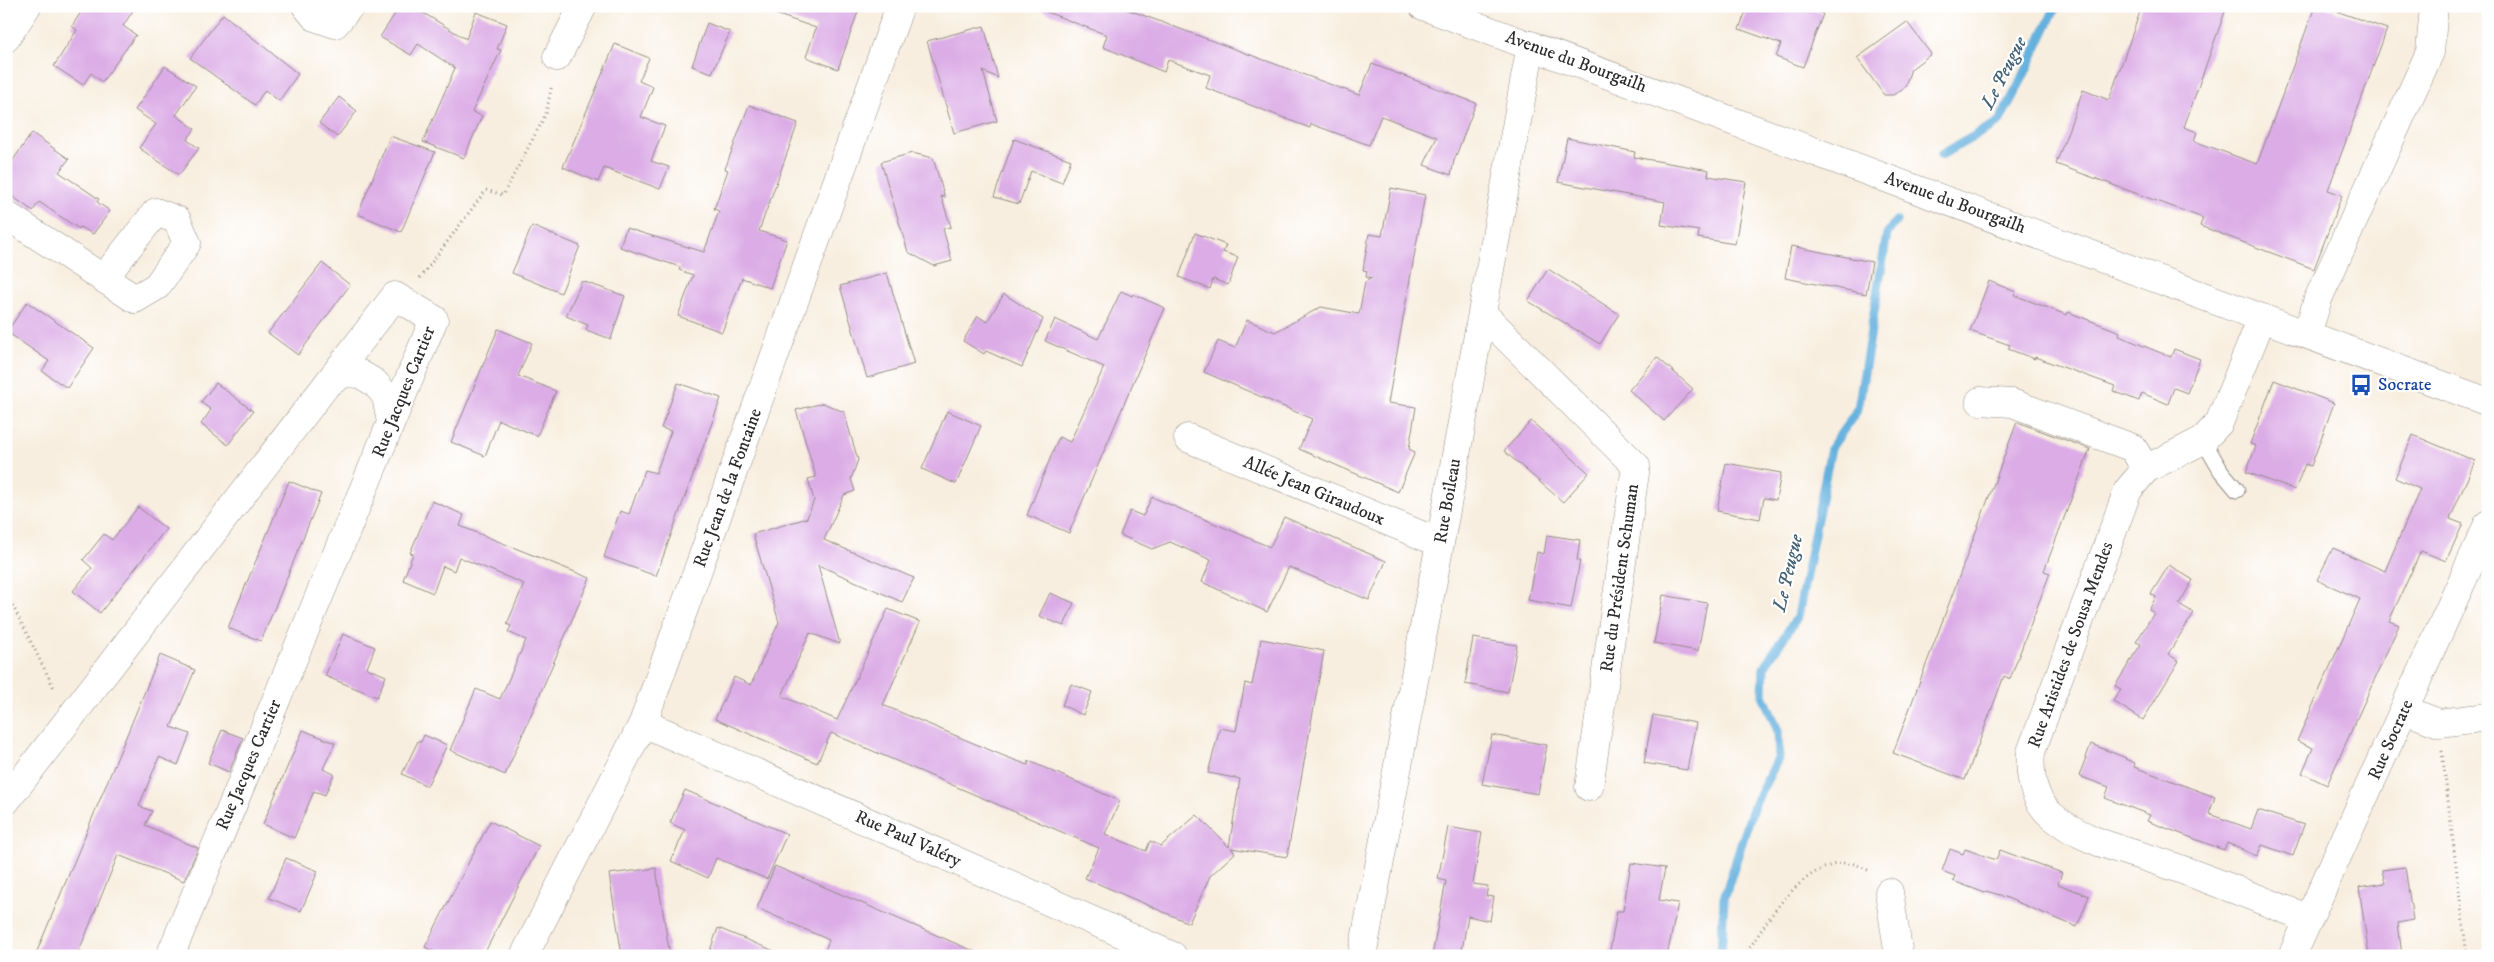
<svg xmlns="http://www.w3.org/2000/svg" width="2494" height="962" font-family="'IM FELL DW Pica',serif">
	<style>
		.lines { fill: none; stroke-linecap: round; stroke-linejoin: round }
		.stream { stroke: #65b1de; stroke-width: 9 }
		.building { fill: #dbace6 }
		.lane-casing { stroke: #928c85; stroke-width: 17 }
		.street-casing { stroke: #928c85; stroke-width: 29 }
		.secondary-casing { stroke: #928c85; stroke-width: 29 }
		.path { stroke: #928c85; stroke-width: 3; stroke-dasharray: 1 4; stroke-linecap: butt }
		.lane { stroke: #fff; stroke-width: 15 }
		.street { stroke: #fff; stroke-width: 28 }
		.secondary { stroke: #fff; stroke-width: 28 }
		.labels { text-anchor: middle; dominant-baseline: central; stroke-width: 4.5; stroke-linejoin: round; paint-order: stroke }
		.street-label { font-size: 18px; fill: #2b2b2b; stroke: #fff }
		.transit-label { font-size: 18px; fill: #164399; stroke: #fff; text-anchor: start }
		.water-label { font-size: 19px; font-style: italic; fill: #426173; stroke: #fff }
	</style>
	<rect width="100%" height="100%" fill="#fff"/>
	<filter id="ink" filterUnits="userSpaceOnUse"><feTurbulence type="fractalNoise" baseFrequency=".02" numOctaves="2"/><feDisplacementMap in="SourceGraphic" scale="10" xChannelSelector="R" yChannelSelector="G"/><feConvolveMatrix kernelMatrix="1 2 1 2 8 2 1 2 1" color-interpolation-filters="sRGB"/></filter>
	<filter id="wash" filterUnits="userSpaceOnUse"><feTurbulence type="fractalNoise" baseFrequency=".0096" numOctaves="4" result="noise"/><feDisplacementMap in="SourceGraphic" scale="20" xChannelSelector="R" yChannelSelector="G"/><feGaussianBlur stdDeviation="1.12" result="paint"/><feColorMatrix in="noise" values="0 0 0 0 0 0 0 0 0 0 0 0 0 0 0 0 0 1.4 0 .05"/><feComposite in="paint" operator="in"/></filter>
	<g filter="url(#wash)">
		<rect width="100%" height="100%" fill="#f8eedf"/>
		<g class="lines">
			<path class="stream" d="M1941,155L1999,122L2023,77L2056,6
				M1721,956L1724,898L1754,805L1779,757L1778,731L1763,695L1764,667L1798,616L1831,448L1858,409L1887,234L1896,221"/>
		</g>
		<g id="blocks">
			<path class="building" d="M85,6H136L123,26L136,35L102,82L91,73L83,85L54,66L77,30L72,26Z
				M400,6H412L466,39L476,12L507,24L497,49L501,50L472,112L482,116L464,158L423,142L455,68L418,44L411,55L380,37Z
				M764,6H860L838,69L806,57L816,28L764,10Z
				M1036,6H1118L1359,95L1372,64L1476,103L1454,161L1451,175L1424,165L1437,137L1381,116L1369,145L1311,124L1310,128L1206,88L1210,75L1168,60L1164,72L1103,47L1107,35L1036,8Z
				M1748,6H1803L1823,14L1803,67L1776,57L1781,44L1739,29Z
				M2142,6H2227L2184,127L2197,132L2194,141L2257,164L2315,6H2322L2387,29L2328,190L2342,195L2314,269L2200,226L2203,218L2056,164L2083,90L2109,100Z
				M223,14L298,74L279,101L265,90L255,105L190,58Z
				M1907,22L1931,54L1911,69L1905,87L1893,95H1884L1857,58Z
				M707,23L730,32L712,73L692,66Z
				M984,26L998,78L983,71L997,121L954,133L927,41Z
				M615,44L649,58L639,81L653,87L641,117L665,126L651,161L669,167L660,189L604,168L598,182L563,167Z
				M165,66L196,86L176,115L195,129L187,140L199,148L179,175L139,148L156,124L135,110Z
				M339,97L357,111L337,137L319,123Z
				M749,105L798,123L759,231L787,240L770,288L742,278L722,332L678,316L693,275L679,270L680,267L620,247L626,228L704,252L719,211L714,209L728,170L725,169Z
				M32,133L69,159L59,172L99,199L97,202L110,211L93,234L80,227L79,229L39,202L33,211L6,192V170Z
				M390,136L435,152L401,232L358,214Z
				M1567,138L1635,152L1634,157L1709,170L1708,176L1746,182L1735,244L1698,238L1699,231L1661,225L1665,202L1558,182Z
				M1014,139L1071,160L1062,183L1031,171L1019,204L994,197Z
				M912,153L933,158L945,198L941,196L951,227L943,229L952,261L934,266L908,252L881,162Z
				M1391,188L1425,195L1388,403L1416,407L1409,449L1415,452L1398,492L1299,449L1312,419L1204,372L1218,341L1235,348L1247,320L1275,332L1321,307L1359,314L1365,282L1372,278L1366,277L1367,271L1363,270L1369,234L1382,236Z
				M532,226L580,246L561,293L512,273Z
				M1195,233L1226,245L1223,252L1238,257L1228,285L1213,279L1210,289L1179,277Z
				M1791,246L1872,262L1866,294L1785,278Z
				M322,263L350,285L298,355L268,333Z
				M1548,269L1619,314L1600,344L1528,301Z
				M887,273L914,364L867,378L840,286Z
				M582,281L625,296L611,339L586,330L588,325L566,316Z
				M1989,281L2016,292L2014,295L2067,315L2068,312L2120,332L2119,336L2171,357L2174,349L2200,359L2187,393L2174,388L2168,404L2142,393L2139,401L2113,391L2115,386L2035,357V359L2008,349L2010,345L1970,331Z
				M1121,291L1132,296L1133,294L1165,308L1069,533L1027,515L1059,437L1070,442L1104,367L1045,341L1055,319L1098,339Z
				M1004,294L1043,319L1022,367L986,351L984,354L963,341L978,316L987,322Z
				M27,302L94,348L67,388L42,371L49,361L7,332Z
				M498,329L532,343L518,376L556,391L537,436L499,420L485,456L451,442Z
				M1657,357L1693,389L1664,421L1629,390Z
				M2274,380L2334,403L2311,466L2305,464L2295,490L2246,472L2256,446L2250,444Z
				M216,383L253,411L228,445L201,424L211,410L201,402Z
				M678,383L721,398L656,576L604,557L620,511L629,514L645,470L656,473L671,431L661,428Z
				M823,403L844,412L858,460L851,479L855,491L844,495L824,540L914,578L902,602L818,565L840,644L810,633L782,696L837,720L888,609L920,622L883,705L1004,756L1028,765L1029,761L1120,801L1105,834L1146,851L1150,841L1161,846L1197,815L1229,847L1240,779L1208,773L1220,728L1236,731L1245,683L1252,685L1261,639L1324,651L1287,857L1231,848L1235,853L1210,876L1189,923L1085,878L1099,848L831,733L817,763L715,719L734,677L751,685L779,622L753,534L807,518L814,500L808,479L816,477L796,410Z
				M947,411L981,426L956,484L922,469Z
				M1531,421L1589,473L1563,502L1504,451Z
				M2017,422L2090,449L2044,571L2050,573L2010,679L2004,676L1965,780L1893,753Z
				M2413,435L2475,461L2450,519L2463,524L2446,561L2421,551L2389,621L2399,625L2327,785L2302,773L2313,748L2297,741L2360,599L2317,580L2333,548L2385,571L2420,489L2395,478Z
				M1726,463L1781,473L1776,500L1764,498L1760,519L1717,511Z
				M289,481L321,494L261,641L228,628Z
				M1152,497L1270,547L1284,517L1386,561L1369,600L1289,567L1267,612L1202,582L1211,560L1170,542L1152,549L1120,535L1130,511L1143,516Z
				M432,501L464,515L460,526L590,578L505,775L450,750L476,689L500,699L526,640L508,632L511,626L507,624L524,584L459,557L454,571L443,566L433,593L403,580L413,554L410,553Z
				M138,507L166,529L100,613L73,591L92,568L83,560L104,534L112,540Z
				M1547,535L1580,540L1577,560L1580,561L1571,608L1528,600L1537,552L1544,554Z
				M2169,565L2193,580L2179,604L2194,613L2168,654L2179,661L2143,720L2113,701L2121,689L2115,686L2141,644L2136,642L2154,613L2149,610L2156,597L2151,594Z
				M1050,593L1074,603L1064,626L1039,616Z
				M1663,595L1707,603L1698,651L1654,643Z
				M343,634L375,647L367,668L386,676L377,697L325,676Z
				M1473,638L1517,645L1508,692L1465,684Z
				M160,655L195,670L171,727L190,734L178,765L159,757L139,806L152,811L145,825L198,848L184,881L118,855L77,956H35Z
				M1071,684L1092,692L1083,715L1062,705Z
				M1653,715L1696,723L1687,770L1644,763Z
				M222,730L243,738L229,772L208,763Z
				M303,730L335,743L323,769L334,774L325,795L314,791L294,838L263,824Z
				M424,735L447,745L427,786L402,774L418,741L421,742Z
				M1492,735L1547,745L1538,794L1482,784Z
				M2091,744L2126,758L2125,759L2135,763L2134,767L2215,797L2209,814L2251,829L2258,810L2304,825L2293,856L2262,845L2257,856L2227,843L2224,850L2147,821L2150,815L2105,798L2109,787L2079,776Z
				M685,790L787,834L767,879L716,858L708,878L671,861L685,830L670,823Z
				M490,821L539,846L483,956H442L425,947Z
				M1448,827L1482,833L1473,884L1488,886L1486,896L1494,897L1490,921L1468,916L1461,956H1432L1446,881L1438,879Z
				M1950,849L1963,854L1965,849L1996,860L2000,850L2062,873L2058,884L2089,896L2077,927L2000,895L1986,891L1985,893L1953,881L1955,876L1942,871Z
				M286,858L318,871L301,911L269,898Z
				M1631,863L1665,868L1659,900L1678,903L1667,956H1609L1617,911H1623Z
				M775,866L857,901L985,956H823L829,940L757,908Z
				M2405,867L2413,920L2398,923L2402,956H2369L2359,887L2385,883L2382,870Z
				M656,868L670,956H622L609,874Z
				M718,928L784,955V956H708Z"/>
		</g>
	</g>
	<g filter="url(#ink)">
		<use href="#blocks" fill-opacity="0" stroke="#928c85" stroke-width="1"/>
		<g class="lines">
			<g class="lane-casing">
				<path id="lane" d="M2203,440L2221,471L2237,490"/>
			</g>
			<g class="street-casing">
				<path id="street" d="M306,6L315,17L335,24L350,6
					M6,38L27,6
					M557,57L583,6
					M6,215L135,299L157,286L187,243L177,220L156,212L103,279
					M1482,313L1636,466L1589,787
					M2262,318L2219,423L2203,440L2146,469L2128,490L2031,752C2029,775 2033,799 2051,815C2082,842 2129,851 2166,864C2214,881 2262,900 2309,919
					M2307,334L2318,299L2430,52L2434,6
					M330,382L344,373L360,374L375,383L386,396L391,422
					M1980,401L2012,403L2133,448L2146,469
					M1188,438L1440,543
					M2405,710L2439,723L2488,717
					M643,723L1173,956
					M6,801L395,296L434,319L170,956
					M1889,892L1899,956
					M524,956L643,723L900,6
					M1362,956L1440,543L1531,45
					M2292,956L2488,524"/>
			</g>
			<g class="secondary-casing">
				<path id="secondary" d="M1423,6L2488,402"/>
			</g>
			<path class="path" d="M420,278L486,190L503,195L546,114L552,84
				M6,592L55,690
				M2442,751L2467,956
				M1745,956C1767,920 1802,861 1850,863C1857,864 1866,869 1871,872"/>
			<use href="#lane" class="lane"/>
			<use href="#street" class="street"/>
			<use href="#secondary" class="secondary"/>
		</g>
	</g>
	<defs>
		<g id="bus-bare" transform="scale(1.725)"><path d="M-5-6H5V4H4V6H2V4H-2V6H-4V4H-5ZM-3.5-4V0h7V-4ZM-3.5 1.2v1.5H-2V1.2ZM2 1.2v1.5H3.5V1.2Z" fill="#1a4fb4" stroke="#fff" stroke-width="2.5" paint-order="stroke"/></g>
	</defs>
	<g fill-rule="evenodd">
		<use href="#bus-bare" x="2361" y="385"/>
	</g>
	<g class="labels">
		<g class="street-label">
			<text transform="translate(1576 62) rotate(20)">Avenue du Bourgailh</text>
			<text transform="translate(1955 203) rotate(20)">Avenue du Bourgailh</text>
			<text transform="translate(404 392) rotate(-68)">Rue Jacques Cartier</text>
			<text transform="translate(728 488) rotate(-70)">Rue Jean de la Fontaine</text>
			<text transform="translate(1314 491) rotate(23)">Allée Jean Giraudoux</text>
			<text transform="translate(1448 501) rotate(-80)">Rue Boileau</text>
			<text transform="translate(1620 578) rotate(-82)">Rue du Président Schuman</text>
			<text transform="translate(2071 645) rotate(-70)">Rue Aristides de Sousa Mendes</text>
			<text transform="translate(2391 740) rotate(-66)">Rue Socrate</text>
			<text transform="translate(249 765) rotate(-67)">Rue Jacques Cartier</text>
			<text transform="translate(908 839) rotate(24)">Rue Paul Valéry</text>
		</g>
		<g class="transit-label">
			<text x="2378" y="385">Socrate</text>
		</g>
		<g class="water-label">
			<text transform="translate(2004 73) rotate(-63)">Le Peugue</text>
			<text transform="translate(1788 573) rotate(-77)">Le Peugue</text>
		</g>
	</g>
	<rect width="2494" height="962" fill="none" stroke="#fff" stroke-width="25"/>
</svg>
